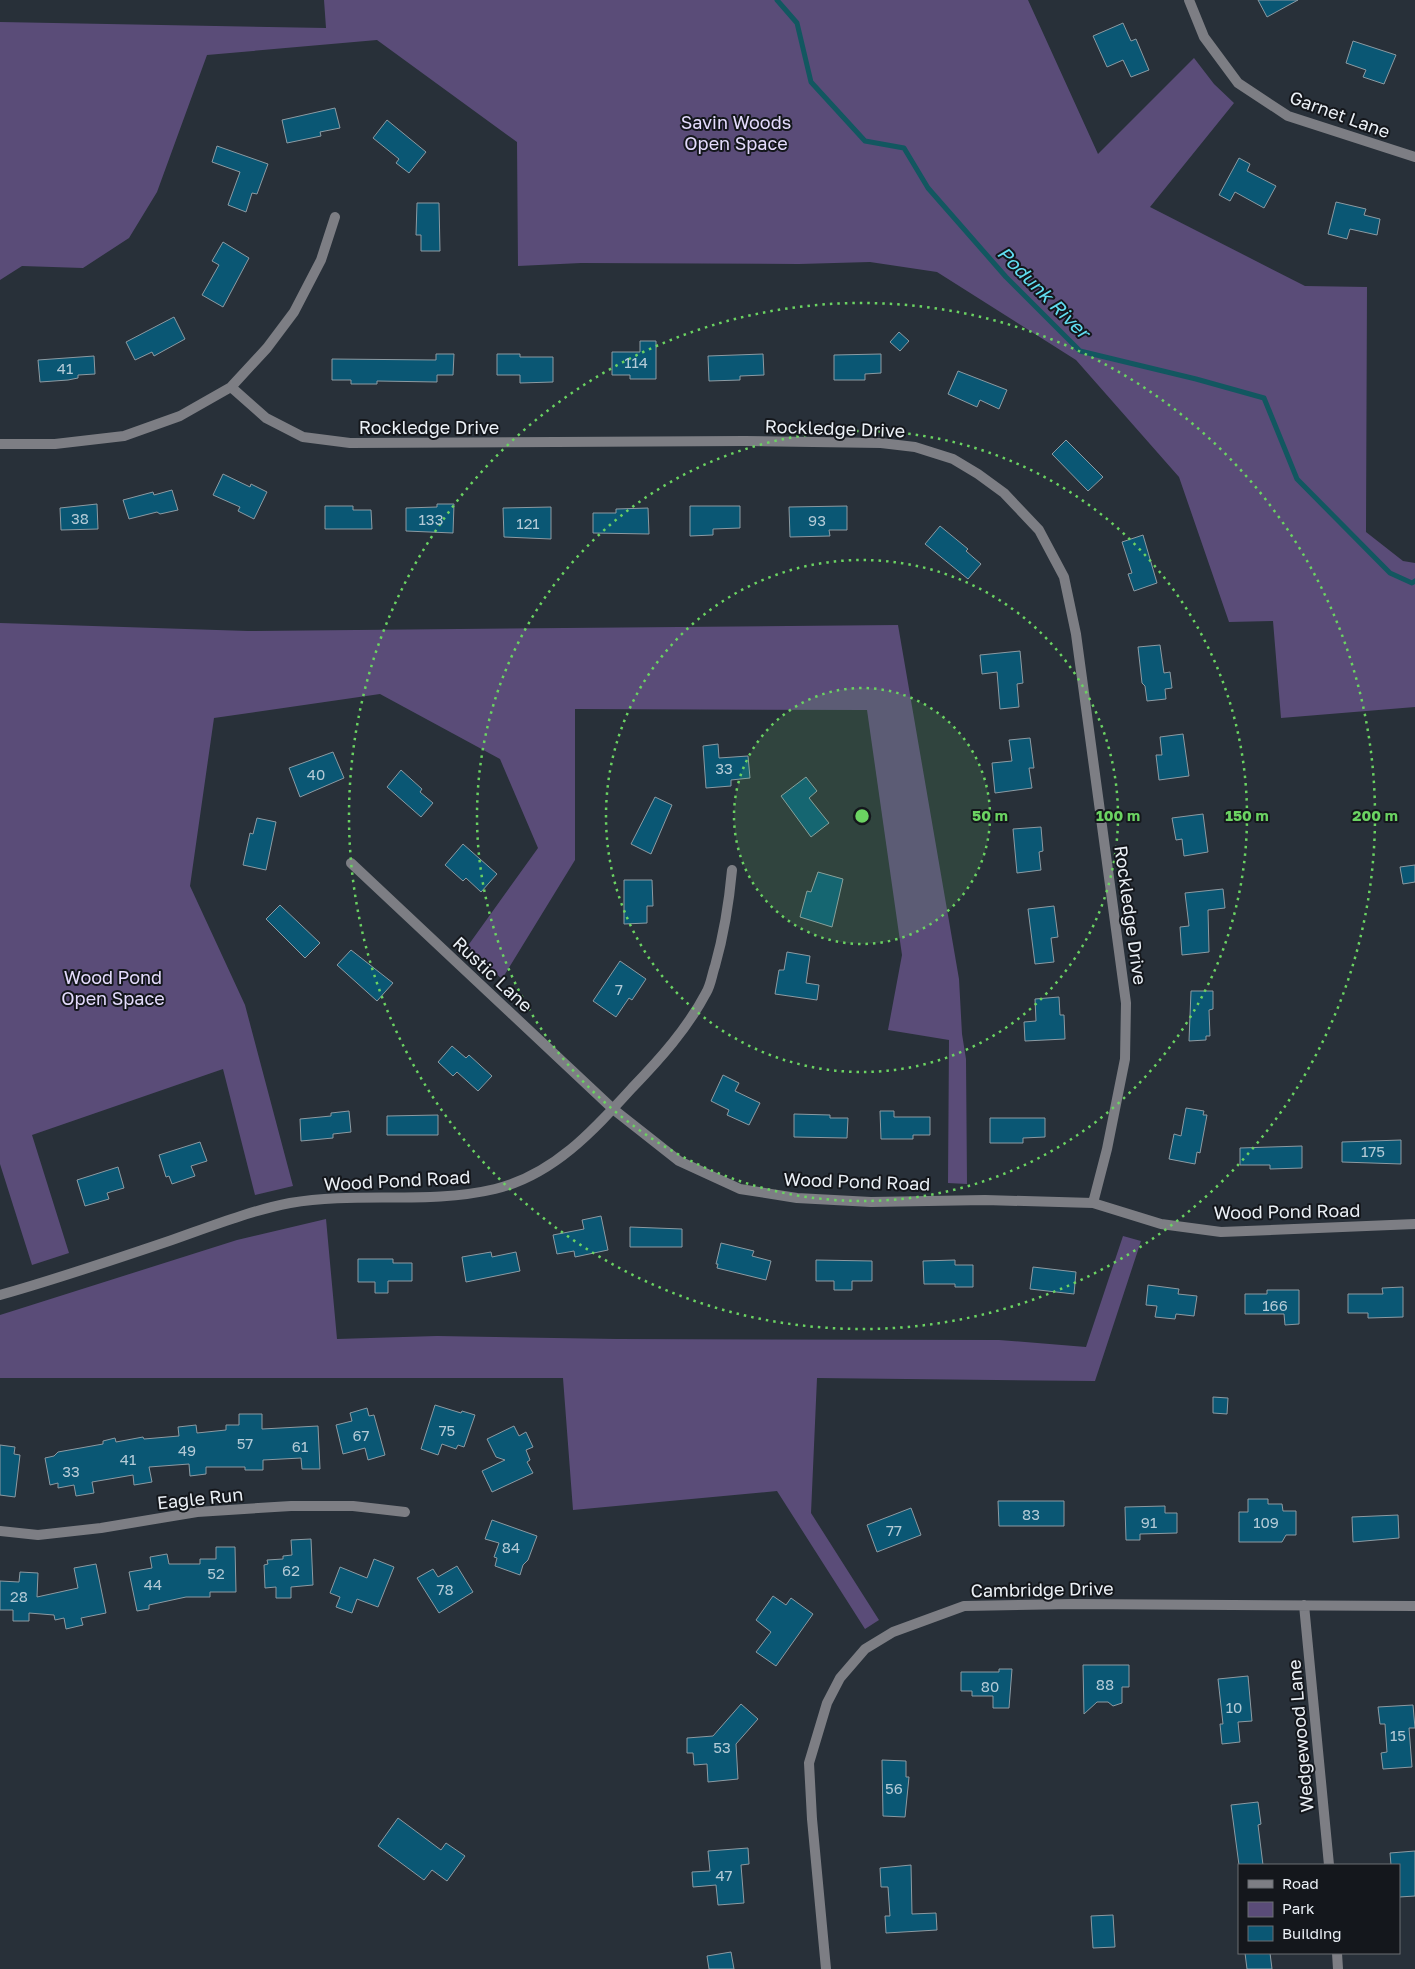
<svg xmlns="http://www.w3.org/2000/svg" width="1415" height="1969" font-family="'Golos Text',sans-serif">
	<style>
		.green { fill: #5a4c78 }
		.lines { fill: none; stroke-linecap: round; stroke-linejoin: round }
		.stream { stroke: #125760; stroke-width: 5 }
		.building { fill: #0a5774; stroke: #8c9aa2 }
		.minor { stroke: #7d7e84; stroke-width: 10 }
		.ring { fill: none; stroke: #6bd362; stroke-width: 2.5; stroke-dasharray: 2.5 5 }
		.labels { text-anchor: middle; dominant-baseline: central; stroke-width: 4; stroke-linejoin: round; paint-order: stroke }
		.number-label { font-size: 15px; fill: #b3cad6 }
		.street-label { font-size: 18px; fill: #ebf0f6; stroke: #14171c }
		.park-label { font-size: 18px; fill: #e5dcfd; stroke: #14171c }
		.water-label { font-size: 19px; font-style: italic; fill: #61def1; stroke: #14171c }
		.centre { fill: #6bd362; stroke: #14171c; stroke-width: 2.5 }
		.ring-label { font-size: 15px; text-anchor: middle; font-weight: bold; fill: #6bd362; stroke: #14171c; stroke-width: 4; stroke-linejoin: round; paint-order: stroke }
	</style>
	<rect width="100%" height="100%" fill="#283039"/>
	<path class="green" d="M324,0H1028L1098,154L1194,58L1214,84L1234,103L1150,207L1305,286L1367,287L1366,532L1403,561L1415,563V707L1281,718L1273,621L1229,622L1179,477L1076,360L937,272L870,262L799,264L581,263L518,266L517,142L377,40L207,55L157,192L129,238L83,268L22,266L0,280V22L326,28Z
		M0,623L248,631L898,625L959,979L962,1034L966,1059L967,1184L948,1183L949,1040L888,1030L902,955L867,710L575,709V860L502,979L467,947L538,848L500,759L380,694L214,718L190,886L245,1005L293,1186L255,1195L223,1069L32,1135L69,1253L32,1265L0,1164Z
		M326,1219L337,1339L437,1336L617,1339L999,1340L1086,1347L1123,1236L1141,1241L1095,1381L817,1378L811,1513L879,1620L865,1629L777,1491L573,1510L563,1378H0V1315L237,1240Z"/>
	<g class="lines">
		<path class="stream" d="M777,0L797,23L811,82L865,141L904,148L928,188L1006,277L1080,351L1196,379L1264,398L1297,479L1390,573L1412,583L1415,581"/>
	</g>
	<path class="building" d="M1258,0H1298L1267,17Z
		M1123,23L1131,41L1136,39L1149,70L1131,77L1123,60L1107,67L1093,36Z
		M1353,41L1396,55L1384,84L1363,77L1366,70L1346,63Z
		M335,108L340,128L320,132L321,136L287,143L282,120Z
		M387,120L426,152L409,173L396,163L399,159L373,138Z
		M217,146L268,164L257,194L252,193L246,212L228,205L240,172L212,162Z
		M1239,158L1250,164L1247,171L1276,186L1264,208L1235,192L1230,201L1219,195Z
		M1336,202L1366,209L1364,215L1380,219L1377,235L1350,229L1347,239L1328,234Z
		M417,203H439L440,251H421V235H416Z
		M223,242L249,258L223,307L202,295L219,265L212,261Z
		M174,317L185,339L154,356L152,352L135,360L126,342Z
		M899,332L909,341L900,351L890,342Z
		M640,341H656V379H630V375H612V352H640Z
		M436,354H454L453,375H437V382L377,381V384H351V380H332V359L436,360Z
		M497,354H520V357H553V382L520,383V375H497Z
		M763,354L764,375L740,376V380L709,381L708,356Z
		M881,354V373L865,374V380H834V355Z
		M94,356L95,374L78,375V378L68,380L40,382L38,360Z
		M958,371L1007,390L999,409L980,400L977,407L948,394Z
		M1066,440L1103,477L1088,491L1052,454Z
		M223,474L250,487L251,484L267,492L254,519L238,511L240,507L213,495Z
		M172,490L178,510L160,514L157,512L129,519L123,500L153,492L154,495Z
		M97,504L98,529L61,530L60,508Z
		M437,504H454L453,533L406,531V508L437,507Z
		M325,506H353V510H371L372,529H325Z
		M690,506H740V528L713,529V535L690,536Z
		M847,506V530H829L830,536L790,537L789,507Z
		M551,507V539L504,537L503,508Z
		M648,508L649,534L593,533V513H616V509Z
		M940,526L968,549L966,551L981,564L968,579L925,544Z
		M1143,535L1157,583L1134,591L1128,574L1132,573L1122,542Z
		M1160,645L1164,673L1170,672L1172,688L1165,689L1166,699L1147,701L1145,686L1142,683L1138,647Z
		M1020,651L1023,683L1017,684L1019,707L1000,709L997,672L982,674L980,655Z
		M1183,734L1189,776L1159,780L1156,755H1162L1160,737Z
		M1030,738L1034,768H1029L1032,788L995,793L992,763L1012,761L1009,740Z
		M718,744L719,758L748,756L750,778L731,780V786L706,788L703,746Z
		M333,752L344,778L300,797L289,768Z
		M401,770L422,789L420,792L433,803L421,817L387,787Z
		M806,777L817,791L809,798L829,823L811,837L781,796Z
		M655,797L672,805L651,854L631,844Z
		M1203,814L1208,852L1184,856L1182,839L1176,840L1172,818Z
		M257,818L276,822L266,870L243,865L250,833L253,834Z
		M1041,827L1043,851L1039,852L1041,870L1017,873L1013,829Z
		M463,844L497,874L481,892L466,878L463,881L445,865Z
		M1415,865V882L1403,884L1400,867Z
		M818,872L843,879L832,927L800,917L807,891L811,892Z
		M624,880H652L653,906H647V923L624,924Z
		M1223,889L1225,908L1208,910L1209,952L1182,955L1180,927L1189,926L1185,893Z
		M280,905L320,943L305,958L266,919Z
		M1054,906L1058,937L1051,938L1054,962L1035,964L1028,909Z
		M351,950L393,983L377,1001L337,965Z
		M787,952L810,956L806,983L819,985L817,1000L775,994L779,970H784Z
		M620,961L646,979L632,1000L629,998L616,1017L593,1001Z
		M1191,991H1213V1009L1209,1010L1210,1036H1206V1040L1189,1041Z
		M1059,997L1060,1015H1064L1065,1039L1025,1041L1024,1022L1036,1021L1035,999Z
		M452,1046L466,1058L469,1055L492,1076L478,1091L457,1072L453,1076L438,1062Z
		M723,1075L739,1083L735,1091L760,1103L749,1125L727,1115L729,1110L711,1101Z
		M1186,1108L1204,1111L1203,1115H1207L1200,1153L1197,1152L1195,1164L1169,1159L1174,1134L1181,1136Z
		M349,1111L351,1132L333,1134V1138L301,1141L300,1119L331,1116V1113Z
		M880,1111H894V1117H930V1135H913V1139H881Z
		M794,1114L830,1115V1118H848L847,1138L794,1137Z
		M438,1115V1135H387V1116Z
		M990,1118H1045V1137L1023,1138V1143H990Z
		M1401,1140V1164L1342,1162V1142Z
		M200,1142L207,1161L191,1166L195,1176L172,1184L169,1176L166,1177L159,1155Z
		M1302,1146V1168L1270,1169V1165H1240V1148Z
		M118,1167L124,1188L107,1193L109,1199L85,1206L77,1180Z
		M601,1216L608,1250L575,1257L574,1251L557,1254L553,1235L584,1229L582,1220Z
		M630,1227L682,1229V1247H630Z
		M721,1243L754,1251L752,1256L771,1261L766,1280L717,1268L718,1264H716Z
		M491,1252L492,1257L516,1252L520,1271L466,1282L462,1257Z
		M358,1259H393V1263H412V1281H388V1293H375V1282H358Z
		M816,1260L872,1261V1281H852V1290H834V1281H816Z
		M955,1260V1265H973V1287H955V1284H924L923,1261Z
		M1033,1267L1076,1272L1074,1294L1030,1289Z
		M1148,1285L1179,1289L1178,1294L1197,1296L1194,1316L1176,1314L1175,1319L1155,1317L1157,1306L1146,1305Z
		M1403,1287V1317L1368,1318V1313H1348V1294H1383L1382,1288Z
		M1267,1290H1299V1324L1285,1325L1284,1314H1245V1294H1267Z
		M1213,1397L1228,1398L1227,1414L1213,1413Z
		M435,1405L461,1413L462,1411L475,1415L464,1447L458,1445L456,1449L442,1444L438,1455L421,1449Z
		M367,1408L369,1416L374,1415L385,1455L368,1460L365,1448L343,1454L336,1425L352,1421L350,1413Z
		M239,1414H262V1429L318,1426L320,1469H302L301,1458L263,1460V1470H245V1467H206V1474L190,1476L189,1464L149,1467L152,1482L134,1485L133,1475L92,1482L94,1493L76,1496L74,1485L58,1488V1483L50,1485L45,1458L54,1456L58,1452L103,1444V1441L115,1438L116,1442L143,1437L144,1439L179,1436L178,1427L196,1425L197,1433L226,1430V1425H239Z
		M514,1426L519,1436L526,1432L533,1447L526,1450L530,1460L527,1462L533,1473L492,1492L482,1471L505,1460L496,1457L487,1439Z
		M0,1445L15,1447L14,1454L20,1455L15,1497L0,1495Z
		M1248,1499H1268V1504H1282L1283,1511H1296V1535H1286L1282,1542H1239V1512H1248Z
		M998,1501H1064V1526H999Z
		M1165,1506V1513H1177V1533L1140,1534V1540H1126L1125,1507Z
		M911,1508L921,1535L877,1552L867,1525Z
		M1398,1515L1399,1538L1353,1542L1352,1517Z
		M492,1520L537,1536L528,1560L523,1565L520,1575L495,1566L497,1558L494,1557L499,1543L485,1539Z
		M311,1539L313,1585L291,1587V1598H276V1587L265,1588L264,1565L268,1564L267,1560L283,1559V1556L292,1555L291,1540Z
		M216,1547H235L236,1592H210V1597H186L149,1605V1609L137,1611L129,1572L152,1568L150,1557L167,1554L169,1564H200V1559H216Z
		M374,1559L394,1567L378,1607L357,1599L352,1613L336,1607L340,1597L330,1593L340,1567L367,1578Z
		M96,1564L106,1613L81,1618L83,1625L66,1629L64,1618L55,1620L54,1615L29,1613V1621H13V1610H0V1581L19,1582L20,1572L38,1573L37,1597L78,1588L74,1568Z
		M457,1566L473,1592L439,1613L417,1578L433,1569L438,1577Z
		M773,1596L786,1605L791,1598L813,1614L776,1666L756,1652L771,1632L756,1620Z
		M1083,1665H1129V1687H1122V1703L1113,1706L1108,1702H1097L1084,1714Z
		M999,1669H1012L1009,1708H993V1696H972V1691H961V1672H999Z
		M1248,1676L1252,1721L1238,1722L1240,1742L1222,1744L1220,1724H1223L1218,1679Z
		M741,1704L758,1719L736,1744L738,1779L708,1782L707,1764L694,1765L693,1753H687V1738L713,1736Z
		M1413,1705L1415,1728H1409L1412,1767L1383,1769L1381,1753L1387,1752L1385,1724H1380L1378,1707Z
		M882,1760L906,1761V1777H909L905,1817L883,1816Z
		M1258,1802L1261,1824L1258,1825L1263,1865H1239L1231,1805Z
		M398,1818L441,1850L446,1843L465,1856L447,1881L432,1870L424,1880L378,1846Z
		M748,1848L749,1864L741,1865L744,1903L718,1905L716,1885L693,1887L692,1872L710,1871L708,1851Z
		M1415,1851V1896L1399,1897V1865H1391L1390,1853Z
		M911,1865L912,1914L936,1913L937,1930L886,1933L885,1916H890L888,1887H881L880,1868Z
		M1113,1915L1115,1947L1093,1948L1091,1916Z
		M731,1952L734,1969H709L707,1956Z
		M1245,1953H1270L1272,1969H1247Z"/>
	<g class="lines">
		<path class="minor" d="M1189,0L1204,37L1238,83L1288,116L1415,157
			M231,387L266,418L303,437L350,443L745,441L881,443L915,447L953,459L978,474L1004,493L1039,530L1064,577L1076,634L1126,1003L1125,1059L1107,1149L1093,1203
			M0,444H55L124,436L180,416L231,387L267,348L294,312L321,260L335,217
			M351,863L613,1109L679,1161L740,1189L797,1198L871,1202L985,1200L1093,1203L1161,1224L1221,1232L1415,1224
			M0,1295C57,1279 113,1260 169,1241C209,1227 249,1211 290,1203C357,1191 428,1205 495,1189C553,1175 593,1131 632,1088C660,1059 687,1029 706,993C711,985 712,974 715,966C724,934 729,903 732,870
			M0,1531L38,1535L101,1528L197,1512L291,1506H353L405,1512
			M1304,1605L1329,1865
			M1337,1953L1338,1969
			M826,1969L812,1819L809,1763L827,1703L840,1678L865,1649L893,1632L964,1606L1073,1604L1415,1606"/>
	</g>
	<circle cx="862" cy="816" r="128" fill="#6bd362" fill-opacity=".12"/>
	<g class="ring">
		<circle cx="862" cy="816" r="128"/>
		<circle cx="862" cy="816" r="256"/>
		<circle cx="862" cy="816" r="385"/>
		<circle cx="862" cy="816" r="513"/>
	</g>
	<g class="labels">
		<g class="number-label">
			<text x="636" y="362">114</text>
			<text x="65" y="368">41</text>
			<text x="80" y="518">38</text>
			<text x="431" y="519">133</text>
			<text x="817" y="520">93</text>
			<text x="528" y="523">121</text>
			<text x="724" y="768">33</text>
			<text x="316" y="774">40</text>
			<text x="619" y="989">7</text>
			<text x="1373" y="1151">175</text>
			<text x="1275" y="1305">166</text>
			<text x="447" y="1430">75</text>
			<text x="361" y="1435">67</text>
			<text x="245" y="1443">57</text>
			<text x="300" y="1446">61</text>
			<text x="187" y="1450">49</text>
			<text x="128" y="1459">41</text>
			<text x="71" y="1471">33</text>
			<text x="1031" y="1514">83</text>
			<text x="1149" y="1522">91</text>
			<text x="1266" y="1522">109</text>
			<text x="894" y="1530">77</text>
			<text x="511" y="1547">84</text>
			<text x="291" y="1570">62</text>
			<text x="216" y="1573">52</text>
			<text x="153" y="1584">44</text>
			<text x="445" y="1589">78</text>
			<text x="19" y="1596">28</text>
			<text x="1105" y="1684">88</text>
			<text x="990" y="1686">80</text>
			<text x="1234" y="1707">10</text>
			<text x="1398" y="1735">15</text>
			<text x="722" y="1747">53</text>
			<text x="894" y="1788">56</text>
			<text x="724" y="1875">47</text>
		</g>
		<g class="street-label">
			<text transform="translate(1340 114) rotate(20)">Garnet Lane</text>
			<text x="429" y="427">Rockledge Drive</text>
			<text transform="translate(835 428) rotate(2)">Rockledge Drive</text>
			<text transform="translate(1131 915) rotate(82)">Rockledge Drive</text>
			<text transform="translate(493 974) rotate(43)">Rustic Lane</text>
			<text transform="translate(397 1180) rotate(-3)">Wood Pond Road</text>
			<text transform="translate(857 1181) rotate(2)">Wood Pond Road</text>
			<text transform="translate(1287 1211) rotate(-1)">Wood Pond Road</text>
			<text transform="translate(200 1498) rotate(-6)">Eagle Run</text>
			<text transform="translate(1042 1589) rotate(-1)">Cambridge Drive</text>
			<text transform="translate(1300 1736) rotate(-95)">Wedgewood Lane</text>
		</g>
		<g class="park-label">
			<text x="736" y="122">Savin Woods<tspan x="736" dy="21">Open Space</tspan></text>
			<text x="113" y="977">Wood Pond<tspan x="113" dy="21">Open Space</tspan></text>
		</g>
		<g class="water-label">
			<text transform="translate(1044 292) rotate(45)">Podunk River</text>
		</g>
	</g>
	<circle cx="862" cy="816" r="8" class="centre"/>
	<g class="ring-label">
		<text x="990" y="821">50 m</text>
		<text x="1118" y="821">100 m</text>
		<text x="1247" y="821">150 m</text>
		<text x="1375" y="821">200 m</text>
	</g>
	<rect x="1238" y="1864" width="162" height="90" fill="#14171c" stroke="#6a6e73"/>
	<rect x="1248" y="1880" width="25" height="8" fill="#7d7e84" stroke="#6a6e73"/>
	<text x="1282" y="1889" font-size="15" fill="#ebf0f6">Road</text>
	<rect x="1248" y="1902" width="25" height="15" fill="#5a4c78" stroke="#6a6e73"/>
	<text x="1282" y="1914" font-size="15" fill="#ebf0f6">Park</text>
	<rect x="1248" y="1926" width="25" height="15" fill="#0a5774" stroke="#6a6e73"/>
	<text x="1282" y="1939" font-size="15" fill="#ebf0f6">Building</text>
</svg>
